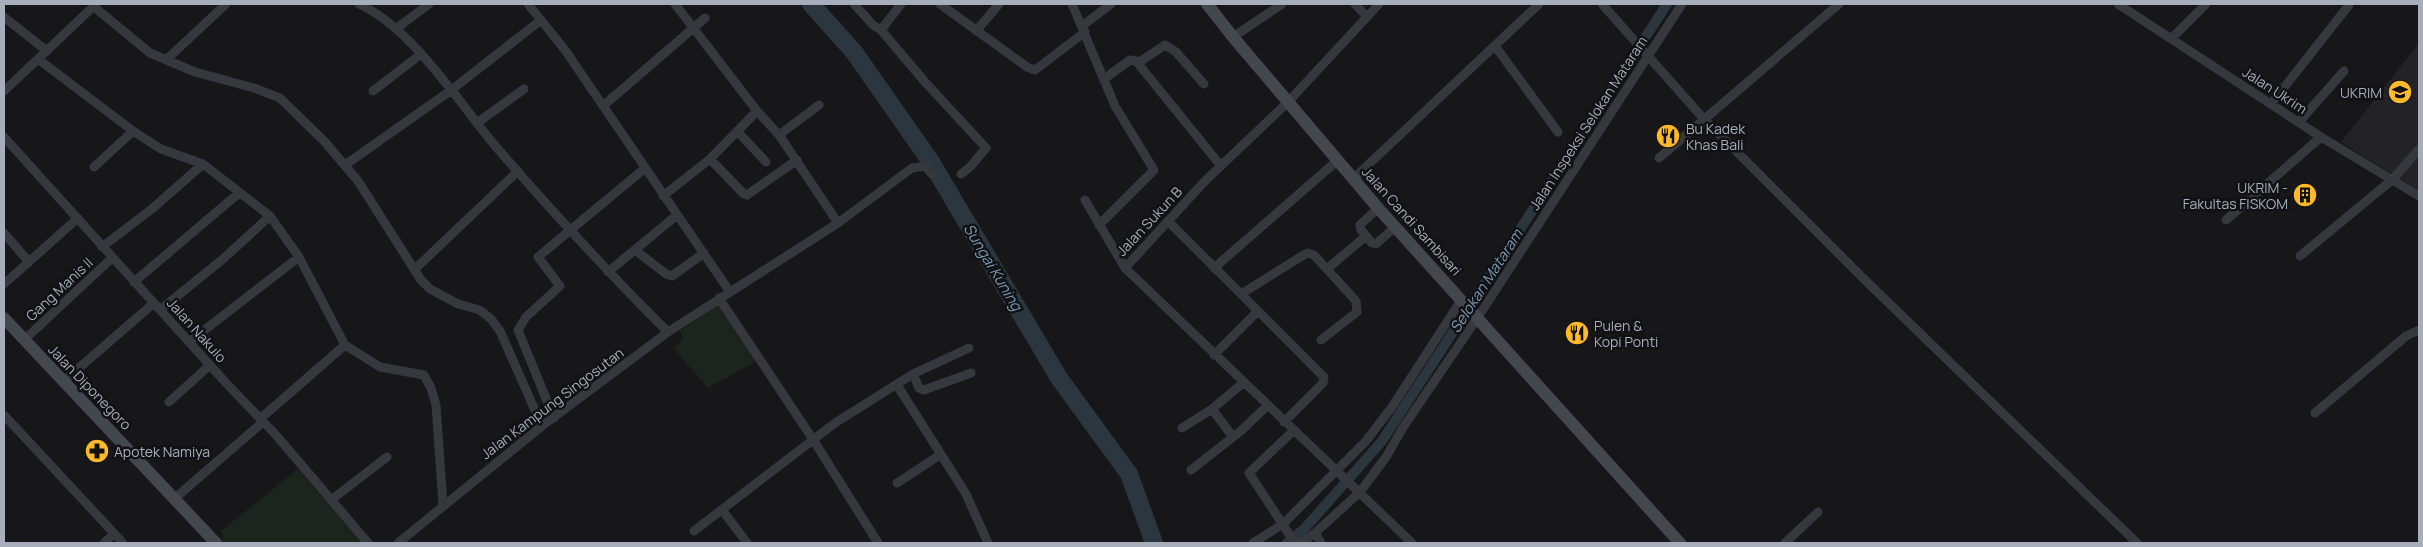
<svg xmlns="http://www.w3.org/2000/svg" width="2423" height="547" font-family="Manrope,sans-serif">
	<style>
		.built { fill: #232226 }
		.green { fill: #1c251d }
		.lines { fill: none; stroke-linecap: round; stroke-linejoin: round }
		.canal { stroke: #2b363e; stroke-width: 10 }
		.river { stroke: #2b363e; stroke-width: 18 }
		.street { stroke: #37383e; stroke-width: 9 }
		.secondary { stroke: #45474f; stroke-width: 12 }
		.labels { text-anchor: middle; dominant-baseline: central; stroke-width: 5; stroke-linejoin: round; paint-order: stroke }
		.street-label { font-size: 14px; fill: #a7adba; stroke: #121214 }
		.poi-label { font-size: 14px; fill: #a7adba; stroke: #121214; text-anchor: start }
		.water-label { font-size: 15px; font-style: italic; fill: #7b9bb8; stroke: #121214 }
	</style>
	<rect width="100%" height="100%" fill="#171719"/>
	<path class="built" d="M2419,43V191L2341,142Z"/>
	<path class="green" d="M718,304L756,361L708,388L674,349L683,338L680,331Z
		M298,469L363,543L219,542L224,537L221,531Z"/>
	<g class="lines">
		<path class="canal" d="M1287,543L1305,528L1382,441L1667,4"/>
		<path class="river" d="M811,4L854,52L931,162L1059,378L1129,474L1154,543"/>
		<path class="street" d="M359,4C412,28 459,103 497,148C552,211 608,273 668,332
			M528,4L565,50L730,292
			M675,4L757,111L779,135L838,223
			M854,4L873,25L881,30L925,82L986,148L970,167L961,174
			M940,4L1027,67L1035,70L1085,32
			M1072,4L1115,106L1154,170L1099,225
			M1355,4L1367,17
			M1379,4L1288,102L1205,181L1125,268L1412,543
			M1602,4L1703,118L1867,282L2137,543
			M2118,4L2321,137L2419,196
			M93,6L150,53L195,72L254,88L280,98L325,142L358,181L421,280L430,289L458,304L480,310L491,319L500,331L542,426
			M4,17L47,51
			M1082,26L1111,4
			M397,28L429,4
			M881,30L901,4
			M976,31L999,4
			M1233,37L1282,4
			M2172,38L2206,4
			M1495,46L1558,132
			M38,59L133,131L161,149L203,164L270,216L299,257L345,345L380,367L424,375L431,388L436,405L443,505
			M166,60L226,4
			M1138,63L1165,45L1176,52L1204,84
			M1104,79L1130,60L1136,61L1221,166
			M4,91L96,4
			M373,91L421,54
			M2271,104L2349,5
			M603,106L705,18
			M2299,122L2344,71
			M477,123L524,89
			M737,131L766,162
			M779,135L819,105
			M4,137L227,384L276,435L368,543
			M1659,158L1839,4
			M710,159L744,194L747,195L797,160
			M345,165L450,91L541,20
			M94,167L133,131
			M1353,179L1539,4
			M663,196L710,159L757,111
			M1085,200L1125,268
			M1378,208L1360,225L1361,230L1372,243L1376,244L1395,227
			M2226,220L2321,137
			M1168,221L1324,377L1323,383L1284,422
			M4,233L29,262
			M102,247L153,208L203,164
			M635,250L666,274L672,276L704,253
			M2300,256L2393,179L2419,149
			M1214,268L1338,160
			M1328,268L1366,236
			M414,270L518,171
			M608,272L677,215
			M134,282L239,193
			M4,284L78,218
			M1241,294L1302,256L1308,253L1314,255L1356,301L1357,312L1321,340
			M719,298L814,441L878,543
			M160,310L223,259L270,216
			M24,340L112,258
			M189,342L299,257
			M1214,355L1258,311
			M913,374L919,388L924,390L971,373
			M64,381L154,303
			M897,385L966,494L988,543
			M169,402L210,365
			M1212,409L1233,437
			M2315,413L2406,336L2419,330
			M4,415L123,543
			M554,418L518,330L526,317L560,286L538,257L644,169
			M260,419L345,345
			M1182,428L1212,409L1243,383
			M1293,431L1249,473L1295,543
			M1191,470L1242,430L1267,406
			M897,483L940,455
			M174,499L263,422
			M331,500L387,457
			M723,511L747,543
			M694,531L835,423L913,374L969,348
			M1315,533L1321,543
			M104,543L114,534
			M398,543L542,426L668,332L838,223L912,168L925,166L932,174
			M1253,543L1283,524L1366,441L1392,407L1462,299
			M1301,543L1315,533L1360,492L1386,457L1404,426L1478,317L1682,4
			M1785,543L1818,512"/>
		<path class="secondary" d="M1207,4L1233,37L1378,208L1680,543
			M4,318L216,543"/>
	</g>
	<defs>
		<g id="university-disc" transform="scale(1.25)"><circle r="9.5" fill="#ffba29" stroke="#121214"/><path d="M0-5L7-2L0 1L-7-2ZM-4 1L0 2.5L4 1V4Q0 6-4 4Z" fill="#111"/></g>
		<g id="restaurant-disc" transform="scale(1.25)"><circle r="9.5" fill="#ffba29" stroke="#121214"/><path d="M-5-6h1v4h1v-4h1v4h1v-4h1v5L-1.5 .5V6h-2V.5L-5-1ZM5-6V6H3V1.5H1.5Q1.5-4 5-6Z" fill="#111"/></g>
		<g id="building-disc" transform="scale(1.25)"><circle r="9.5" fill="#ffba29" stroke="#121214"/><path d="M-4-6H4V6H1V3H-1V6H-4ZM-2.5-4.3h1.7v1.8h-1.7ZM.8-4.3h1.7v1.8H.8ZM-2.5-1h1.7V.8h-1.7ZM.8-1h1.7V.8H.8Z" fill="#111"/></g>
		<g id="pharmacy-disc" transform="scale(1.25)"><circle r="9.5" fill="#ffba29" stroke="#121214"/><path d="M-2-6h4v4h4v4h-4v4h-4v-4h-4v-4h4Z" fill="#111"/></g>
	</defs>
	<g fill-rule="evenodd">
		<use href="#university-disc" x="2400" y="92"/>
		<use href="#restaurant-disc" x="1668" y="136"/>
		<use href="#building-disc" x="2305" y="195"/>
		<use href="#restaurant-disc" x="1577" y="333"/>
		<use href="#pharmacy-disc" x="97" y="451"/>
	</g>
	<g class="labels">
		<g class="street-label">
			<text transform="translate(2275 90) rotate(33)">Jalan Ukrim</text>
			<text transform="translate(1588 123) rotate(-57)">Jalan Inspeksi Selokan Mataram</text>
			<text transform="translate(1149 221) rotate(-47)">Jalan Sukun B</text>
			<text transform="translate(1412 221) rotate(48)">Jalan Candi Sambisari</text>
			<text transform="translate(59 289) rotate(-43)">Gang Manis II</text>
			<text transform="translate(197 330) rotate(48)">Jalan Nakulo</text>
			<text transform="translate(90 387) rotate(46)">Jalan Diponegoro</text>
			<text transform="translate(552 403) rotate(-37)">Jalan Kampung Singosutan</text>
		</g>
		<g class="poi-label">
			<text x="2382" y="92" text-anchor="end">UKRIM</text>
			<text x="1686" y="128">Bu Kadek<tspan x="1686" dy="16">Khas Bali</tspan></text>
			<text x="2288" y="187" text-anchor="end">UKRIM -<tspan x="2288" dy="16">Fakultas FISKOM</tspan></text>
			<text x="1594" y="325">Pulen &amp;<tspan x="1594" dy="16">Kopi Ponti</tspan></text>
			<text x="114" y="451">Apotek Namiya</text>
		</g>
		<g class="water-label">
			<text transform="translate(993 267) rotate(59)">Sungai Kuning</text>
			<text transform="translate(1486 281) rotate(-57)">Selokan Mataram</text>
		</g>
	</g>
	<rect width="2423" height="547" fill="none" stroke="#a7adba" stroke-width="10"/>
</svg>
